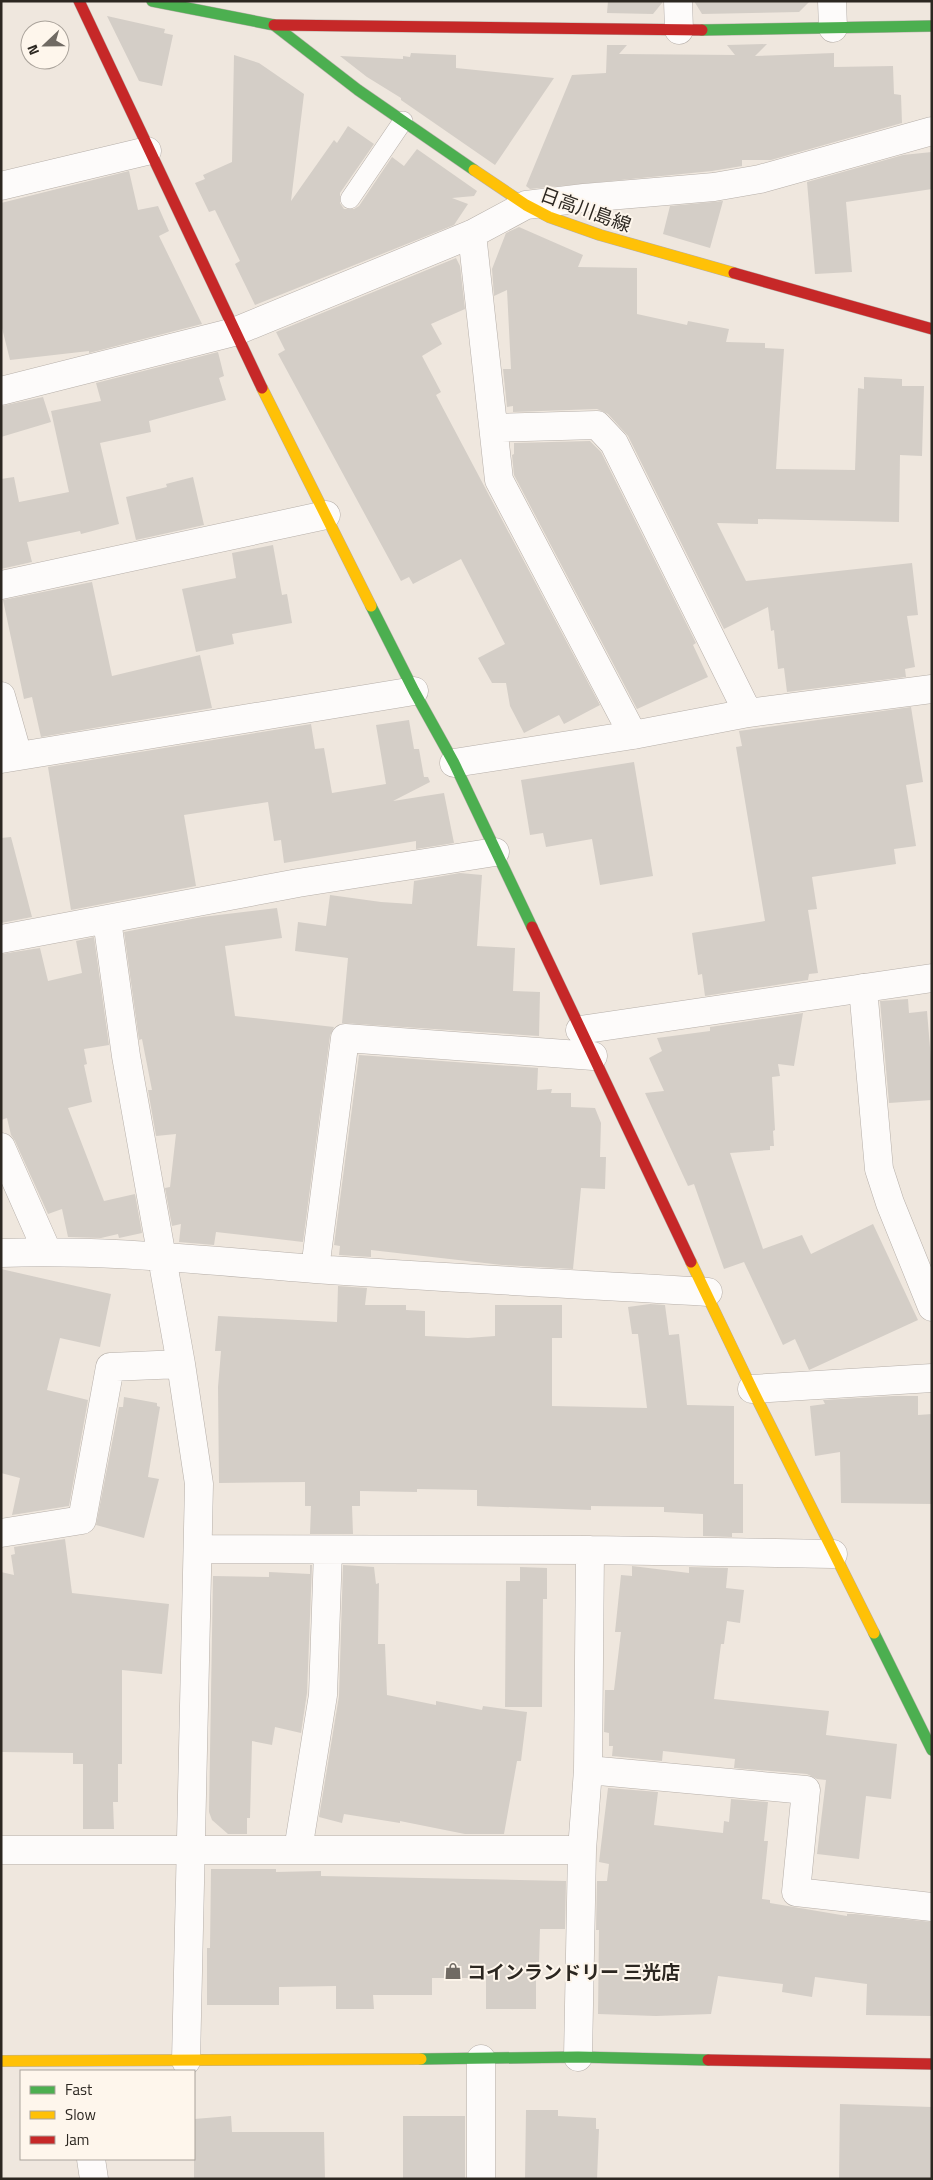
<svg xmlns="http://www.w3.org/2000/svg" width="933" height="2180" font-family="'Titillium Web','Noto Sans JP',sans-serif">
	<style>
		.building { fill: #d4cec7 }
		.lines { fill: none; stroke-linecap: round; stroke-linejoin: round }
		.lane-casing { stroke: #b6afa9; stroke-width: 20 }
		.street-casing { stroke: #b6afa9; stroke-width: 29 }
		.fast-casing { stroke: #b6afa9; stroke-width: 12 }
		.slow-casing { stroke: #b6afa9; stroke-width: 12 }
		.jam-casing { stroke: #b6afa9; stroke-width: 12 }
		.lane { stroke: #fdfbfa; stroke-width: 19 }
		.street { stroke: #fdfbfa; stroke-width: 28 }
		.fast { stroke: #4caf50; stroke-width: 11 }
		.slow { stroke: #ffc107; stroke-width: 11 }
		.jam { stroke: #c62828; stroke-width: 11 }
		.labels { text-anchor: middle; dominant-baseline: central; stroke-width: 4; stroke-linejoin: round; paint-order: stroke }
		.street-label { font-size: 19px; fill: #2c2721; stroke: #fef6ec }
		.poi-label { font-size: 19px; font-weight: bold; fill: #2c2721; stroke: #fef6ec; text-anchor: start }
	</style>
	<rect width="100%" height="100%" fill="#efe7de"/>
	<path class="building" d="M608,1H662V3L653,14L607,13Z
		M694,1H810L799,12L702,14Z
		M107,16L165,29L164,33L173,35L162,86L139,81Z
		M767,44L755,56L834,53V67L893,66L894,94L901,95L902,123L771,160H742V166L712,171L530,189L526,186L572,75L606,73L607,45H627L619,54L735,55L727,45Z
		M411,53L456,55V68L554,78L495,165L401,100V98L367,77L340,56L403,59V56L410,57Z
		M234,55L259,63L304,94L291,201L334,140L337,143L348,126L374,144L340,193V203L344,209H354L359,206L392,157L404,166L417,149L477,191L474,196L452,198L468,204L454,225L255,305L235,264L240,261L215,210L209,212L195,183L205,179L203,175L232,162Z
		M932,152V189L846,202L852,272L815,274L807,182L903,155Z
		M129,171L138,210L158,206L169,231L159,236L202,324L89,353V351L10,360L1,324V203Z
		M723,201L710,248L663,234L670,206Z
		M519,227L583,255L578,267L637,268V314L687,325L688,321L729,329L726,342L765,343V348L784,349L776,469L855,470L858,388L864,389V377L902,379V386H924L922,456L900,455L899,522L758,519V524L717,523L746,581L912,563L918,615L907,616L915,667L905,669L906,677L787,692L784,668L778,669L774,630L771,631L768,607L724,629L628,436L608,414L597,409L513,412V406L507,407L503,369H511L507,290L494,296L492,269L506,233Z
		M456,258L460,266L465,309L431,324L442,344L422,356L441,392L436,395L600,705L564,724L559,715L524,733L510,706L506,683H492L478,658L505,644L461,559L413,584L409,577L401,581L278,354L285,350L276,332Z
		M218,352L224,376L219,378L226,400L149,421L151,432L100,443L119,524L81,534L80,531L27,542L32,562L1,569V479L14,477L19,502L69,492L51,411L101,401L96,383Z
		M43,397L51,422L1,437V406Z
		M590,441L601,452L696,643L693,645L708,677L637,709L514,475L512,455L514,454V443Z
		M193,477L204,525L136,540L126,497L167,487L166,484Z
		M273,545L282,595L287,594L292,623L232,634L234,644L196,652L182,589L236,578L232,553Z
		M92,582L112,676L200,655L212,708L41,737L32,697L24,699L3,600Z
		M911,707L923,782L906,785L916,846L894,849L896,864L812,877L817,909L808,910L818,973L809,974L808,980L705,996L702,974L698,975L692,933L765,921L736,747L742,746L739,731Z
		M409,720L414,749H419L424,777H428L430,782L393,801L444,793L454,843L416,849V841L284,863L281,840L274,841L268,802L184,815L196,886L71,910L48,767L311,724L315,749L324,748L332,793L386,784L376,725Z
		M634,762L653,876L600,885L592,839L546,847L543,833L530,835L521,780Z
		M11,837L32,917L1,923V838Z
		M460,873L482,875L477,946L515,948L513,991L540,992L539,1036L342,1023L348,958L295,951L298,922L326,926L330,895L381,902L412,904L414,881Z
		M277,908L282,938L225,946L235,1016L334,1027L330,1036L303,1242L216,1232L214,1245L179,1242L181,1224L172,1226L165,1188L170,1187L176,1134L156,1136L148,1090H152L142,1039L139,1040L124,932L202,917Z
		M94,937L109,1045L84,1049L87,1064L84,1065L92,1102L68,1108L104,1201L135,1194L142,1233L119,1238L118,1234L101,1238L68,1237L62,1209L48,1214L15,1141L11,1135L7,1118L1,1120V954L40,948L48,981L82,973L76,941Z
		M908,999L909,1013L927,1011L932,1072V1100L889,1103L880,1001Z
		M803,1013L794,1066L778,1064L780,1076L772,1077L775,1130L773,1131L774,1146H770V1150L730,1153L763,1249L802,1235L811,1254L873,1224L918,1320L809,1370L795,1339L783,1345L744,1262L724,1269L694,1184L688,1186L645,1093L664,1091L649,1058L662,1051L657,1038L710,1031V1027Z
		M359,1055L538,1068L537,1090L552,1089L551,1093H571V1107L595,1108L601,1123L600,1157H606L605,1189L581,1188L573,1269L502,1265L371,1250V1257L339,1255L340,1246L334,1245Z
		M1,1269L111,1294L100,1347L60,1338L47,1390L88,1400L69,1506L12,1515L20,1478L1,1473Z
		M338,1286L367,1288L365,1305H406V1310L425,1311V1336L468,1338L495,1336V1305H562V1338H552V1406L647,1408L638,1334H632L628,1307L650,1304L665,1305L669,1335L679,1334L687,1405L734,1406V1484H743V1533H732V1537L703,1536V1514L664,1512V1507L591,1506V1510L477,1506V1490L417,1489V1492L360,1491V1506H352L353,1534H310L311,1506H305V1482L219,1483L218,1387L221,1351H215L218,1316L337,1322Z
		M893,1396H918V1415L932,1414V1504L841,1503L840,1452L815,1456L810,1406L825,1404L823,1400Z
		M124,1397L157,1403V1406L160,1407L148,1477L159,1479L144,1538L96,1525L119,1407H123Z
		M65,1539L72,1593L169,1604L162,1674L122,1670V1764H118V1802H113L114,1829H83V1764H73V1753L1,1752V1572L14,1575L11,1555L15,1554L14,1547Z
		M310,1565H312L307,1693L301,1733L275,1727L272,1745L252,1741L250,1818H247V1834H228L212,1820L209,1812L213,1576L269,1577V1572L310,1574Z
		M343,1565L374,1567L376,1584L379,1583L378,1644H385L387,1695L436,1705V1701L482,1710L483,1706L527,1712L521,1761H517L504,1834H465L400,1821V1823L344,1814L342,1823L319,1817L339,1696Z
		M632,1566L689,1573V1567L728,1568L726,1588L744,1590L740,1623L727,1621L724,1644H721L714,1699L829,1711L826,1735L897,1744L891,1799L866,1796L859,1859L817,1854L826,1780L817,1779L807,1774L734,1768L735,1759L663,1751L662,1761L612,1756L613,1746H609V1733L604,1732L605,1690H614L621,1632H615L621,1575L632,1576Z
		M520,1567L547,1568V1599H543L542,1707H505L506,1581H520Z
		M608,1788L658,1792L654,1825L723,1833L724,1821L729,1822L731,1799L768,1802L764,1841H768L762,1899L770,1900V1903L847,1916V1914H855L932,1922V2016L866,2015L867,1984L815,1977L812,1997L782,1992L783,1984L718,1976L711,2014L656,2016L598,2014L599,1930H596L597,1881H607L609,1864L599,1862Z
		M211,1869H276V1872L321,1871V1876L566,1881L565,1929H540L539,1962H536V2009H486V1978H432V1995H373L374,2009H336V1986L279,1987V2005H207V1948H210Z
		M840,2104L932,2107V2179H839Z
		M526,2110H558V2116L596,2118V2129H599L597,2179H525Z
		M231,2116L232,2132H324L325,2179H194V2119Z
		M403,2116H465V2179H403Z"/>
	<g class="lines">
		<g class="lane-casing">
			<path id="lane" d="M350,199L403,121"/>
		</g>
		<g class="street-casing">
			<path id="street" d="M678,1L679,30
				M832,1L833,28
				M1,186L147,151
				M472,234L499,480L633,735
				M1,391L234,332L472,234L526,205L584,198L714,187L760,179L932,131
				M494,428L597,425L614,443L748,713
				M1,585L326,515
				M1,696L18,756
				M1,759L414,691
				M454,763L633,735L748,713L932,689
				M107,920L126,1056L181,1364L199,1484L186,2061
				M1,939L298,883L495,852
				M863,988L879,1169L890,1203L932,1307
				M580,1030L932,978
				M1,1147L47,1251
				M1,1253C106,1249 210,1261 315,1269C446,1278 577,1284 708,1292
				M315,1269L345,1038L593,1056
				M752,1389L932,1378
				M1,1533L82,1520L110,1367L181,1364
				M198,1549L590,1550L833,1554
				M588,1770L806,1790L796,1892L932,1907
				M1,1850H582
				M298,1850L323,1695L328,1551
				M578,2057L582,1850L588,1770L590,1550
				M91,2159L94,2179
				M481,2179V2059"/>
		</g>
		<g class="fast-casing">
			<path id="fast" d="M152,1L274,25L358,90L474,170
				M702,30L932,26
				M371,606L414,691L454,763L532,927
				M874,1633L932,1750
				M421,2059L578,2057L708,2060"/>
		</g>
		<g class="slow-casing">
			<path id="slow" d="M474,170L526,205L549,217L600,235L734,273
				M262,388L371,606
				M691,1262L752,1389L874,1633
				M1,2061L421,2059"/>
		</g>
		<g class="jam-casing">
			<path id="jam" d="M79,1L262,388
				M274,25L702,30
				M734,273L932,329
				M532,927L691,1262
				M708,2060L932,2064"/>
		</g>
		<use href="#lane" class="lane"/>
		<use href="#street" class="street"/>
		<use href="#fast" class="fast"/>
		<use href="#slow" class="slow"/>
		<use href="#jam" class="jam"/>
	</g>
	<defs>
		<g id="shop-bare" transform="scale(1.35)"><path d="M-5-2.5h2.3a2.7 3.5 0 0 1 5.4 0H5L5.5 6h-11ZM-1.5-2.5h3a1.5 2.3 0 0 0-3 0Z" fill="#706a63" stroke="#fef6ec" stroke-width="2.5" paint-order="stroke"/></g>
	</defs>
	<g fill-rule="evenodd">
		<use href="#shop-bare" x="453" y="1971"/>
	</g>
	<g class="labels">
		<g class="street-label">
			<text transform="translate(586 209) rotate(20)">日高川島線</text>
		</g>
		<g class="poi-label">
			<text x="467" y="1971">コインランドリー 三光店</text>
		</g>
	</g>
	<rect width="933" height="2180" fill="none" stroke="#2c2721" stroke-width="5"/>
	<rect x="20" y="2070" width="175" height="90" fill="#fef6ec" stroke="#aaa39b"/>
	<rect x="30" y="2086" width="25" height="8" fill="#4caf50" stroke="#aaa39b"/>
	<text x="65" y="2095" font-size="15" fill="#2c2721">Fast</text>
	<rect x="30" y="2111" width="25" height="8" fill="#ffc107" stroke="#aaa39b"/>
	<text x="65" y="2120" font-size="15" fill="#2c2721">Slow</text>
	<rect x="30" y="2136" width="25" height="8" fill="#c62828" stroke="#aaa39b"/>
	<text x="65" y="2145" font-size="15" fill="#2c2721">Jam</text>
	<g transform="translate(45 45) rotate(248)"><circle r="24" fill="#fef6ec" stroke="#aaa39b"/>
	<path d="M0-4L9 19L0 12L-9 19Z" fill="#706a63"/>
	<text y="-8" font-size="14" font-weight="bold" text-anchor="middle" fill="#2c2721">N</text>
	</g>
</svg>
